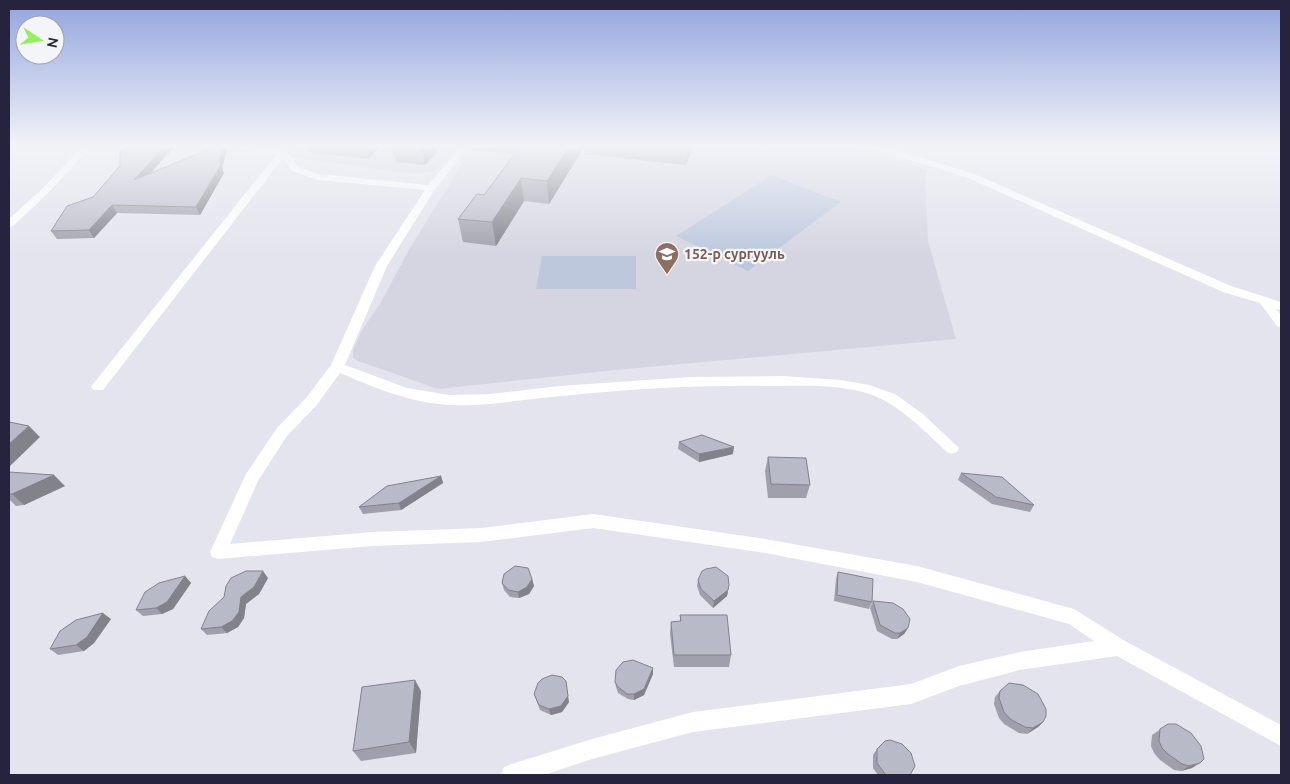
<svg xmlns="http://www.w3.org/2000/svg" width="1290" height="784" font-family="Ubuntu,sans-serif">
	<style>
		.built { fill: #d5d5e1 }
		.green { fill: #bdc8dd }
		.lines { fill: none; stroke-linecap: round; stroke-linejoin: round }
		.minor { fill: #fff; fill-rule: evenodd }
		.wall { fill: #9fa0ab }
		.shaded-wall { fill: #82828b }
		.building { fill: #b9bac7; stroke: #82828b }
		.labels { text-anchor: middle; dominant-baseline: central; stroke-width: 4.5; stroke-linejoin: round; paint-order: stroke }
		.education-label { font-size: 14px; font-weight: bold; fill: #785e54; stroke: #f4f5f9; text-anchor: start }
	</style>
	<rect width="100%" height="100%" fill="#e3e4ed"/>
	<path class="built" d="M303,147H456L435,171L416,174L290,157Z
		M473,147H859L927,170L925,180L928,241L956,339L615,370L438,389L358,361L353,358V351L361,332L381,302L410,248Z"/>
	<path class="green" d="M772,175L841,202L748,271L676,236Z
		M542,256H636V289H536Z"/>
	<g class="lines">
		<path class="minor" d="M82,147H91L48,193L13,226L9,227V219L42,189Z
			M236,147H260L286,150L298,167L319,174L428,185L461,147H469L435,189L387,266L345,365L407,388L449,395L491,394L559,386L691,377L783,376L841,380L869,385L895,394L923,414L959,448L957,452L952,454L947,452C925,432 903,408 875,396C842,383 801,386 766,386C698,385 630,389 562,396C520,399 479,409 437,404C403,400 371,386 340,373L316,406L287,436L258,481L230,544L373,532L481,528L593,514L765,539L917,566L1074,609L1125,641L1281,725V746L1117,656L1020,670L959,686L911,704L693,732L592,759L544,775H501L504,767L512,764L592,739L693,712L911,684L959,666L1020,652L1094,641L1069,624L917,582L765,553L593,528L481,542L373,546L218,559L212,557L210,552L246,474L277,428L306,398L331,365L375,266L425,190L318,180L292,171L283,158L103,390H93L91,387L93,384L277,154L240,150Z
			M873,147H885L972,173L1231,286L1281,302V310L1276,309L1281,315V327L1277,326L1260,303L1223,292L966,177L874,149Z"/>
	</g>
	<path class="wall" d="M131,147H174L151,172L227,150L222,168L224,173L200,215L117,213L94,238L57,239L51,231L93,197L120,166Z
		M307,147H379L369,159L309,152Z
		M392,147H442L425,165L396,162Z
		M477,147H693L686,165L584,154V147L549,204L524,201L496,246L463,242L458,219L484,195L515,154L477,150Z
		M679,442L733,454L699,462L678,449Z
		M768,457L810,485L806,498H768L765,471Z
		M9,472L65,486L24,505L16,506L9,499Z
		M961,473L1034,505L1030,512L992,504L958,480Z
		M441,476L443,483L401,510L363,514L359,507Z
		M838,572L872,602L869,609L834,601L836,579Z
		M185,576L191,583L173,609L162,614L143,616L136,610Z
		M268,578L259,594L246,604L244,618L238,627L227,633L207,635L201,629Z
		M532,579L534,586L529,594L519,598L510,597L504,590L502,583Z
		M698,580L728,592L727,596L713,608L700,595L697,586Z
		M873,601L908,628L904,634L897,639H892L877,631L870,608Z
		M680,615L731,655L729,667H674L670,634L671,622L680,621Z
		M111,619L94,643L84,651L58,655L50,649Z
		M653,674L644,695L634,700L628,699L618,693L616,687L615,682Z
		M421,691L416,753L361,761L353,751Z
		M1000,691L1043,722L1038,727L1027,734L1019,733L1004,724L999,718L994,704L995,697Z
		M534,694L569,702L562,712L551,715L540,710Z
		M1168,724L1192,768L1181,771L1174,770L1160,760L1154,753L1151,746L1152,735Z
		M877,749L910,775H878L873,768V755Z"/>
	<path class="shaded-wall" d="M164,147H174L138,187L134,180Z
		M223,147H226L227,150L222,168L219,161Z
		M366,147H379L369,159Z
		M420,147H442L425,165Z
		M569,147H584L549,204L547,181Z
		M687,147H693L686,165Z
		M221,165L224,173L200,215L196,207Z
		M521,178L524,201L496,246L492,222Z
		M112,205L117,213L94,238L89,230Z
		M29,426L40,437L9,467V444Z
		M734,447L733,454L699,462V454Z
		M54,475L65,486L24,505L12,494Z
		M441,476L443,483L401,510L399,503Z
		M263,571L268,578L259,594L246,604L244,618L238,627L227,633L221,627L241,597Z
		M185,576L191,583L173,609L162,614L156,608Z
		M532,579L534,586L529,594L519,598L518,592Z
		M729,585L727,596L713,608L714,601Z
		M103,613L111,619L94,643L84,651L76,645Z
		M908,628L904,634L897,639L900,633Z
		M653,668V674L644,695L634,700V694Z
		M415,680L421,691L416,753L409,742Z
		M566,681L569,702L562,712L551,715L549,709Z
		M1043,722L1038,727L1027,734L1033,728Z
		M1200,763L1192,768L1181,771L1189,766Z"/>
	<path class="building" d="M131,147H164L134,180L214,147H223L219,161L221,165L196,207L112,205L89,230L51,231L67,206L93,197L120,166V151Z
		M520,147H569L547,181L521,178L492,222L458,219L477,194L484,195Z
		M9,422L29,426L9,444Z
		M702,435L734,447L699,454L679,442Z
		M768,457L806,458L810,485L771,484Z
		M9,472L54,475L12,494H9Z
		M961,473L1002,477L1034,505L996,497Z
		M441,476L399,503L359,507L387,486Z
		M515,566L528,568L532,579L527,587L518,592L508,590L502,583L504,574Z
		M716,567L728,576L729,585L728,590L714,601L701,589L698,580L702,571L706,569Z
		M246,571H263L254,587L241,597L239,612L232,621L221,627L201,629L209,611L224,597L226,586L231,578Z
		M838,572L873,579L872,602L837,595Z
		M185,576L167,602L156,608L136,610L145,592L159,583Z
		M873,601L893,603L903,609L910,619L908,628L900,633H895L880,625Z
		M103,613L87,637L76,645L50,649L60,631L76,620Z
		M680,615H727L731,655H674L671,622L681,621Z
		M633,660L653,668L644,689L634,694H627L618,687L615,682L616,670L623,662Z
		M552,675L562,677L566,681L568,696L561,706L549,709L539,705L534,694L538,683L542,679Z
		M415,680L409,742L353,751L362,687Z
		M1009,683L1023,685L1038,694L1046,709V716L1043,722L1033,728L1025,727L1010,719L1004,712L999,698L1000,691Z
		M1168,724H1176L1191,733L1201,746L1204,759L1200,763L1189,766L1182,764L1168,754L1162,748L1159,741L1160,729Z
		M890,740L902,744L911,753L915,766L910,775H886L877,763V749L885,741Z"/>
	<linearGradient id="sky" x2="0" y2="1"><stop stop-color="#92a4de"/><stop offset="0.57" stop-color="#f2f3f7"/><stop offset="1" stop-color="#f2f3f7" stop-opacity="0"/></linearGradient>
	<rect width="1290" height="256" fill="url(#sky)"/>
	<defs>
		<g id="school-pin" transform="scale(1.25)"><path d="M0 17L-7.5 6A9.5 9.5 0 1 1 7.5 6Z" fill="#8d6e63" stroke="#f4f5f9"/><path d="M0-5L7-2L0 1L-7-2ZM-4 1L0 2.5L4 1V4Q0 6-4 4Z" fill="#fff"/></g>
	</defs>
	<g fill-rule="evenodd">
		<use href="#school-pin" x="667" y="254"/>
	</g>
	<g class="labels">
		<g class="education-label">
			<text x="684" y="254">152-р сургууль</text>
		</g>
	</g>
	<rect width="1290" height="784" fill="none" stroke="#26233e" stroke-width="20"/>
	<g transform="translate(40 40) rotate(102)"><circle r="24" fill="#f4f5f9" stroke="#a2a1ae"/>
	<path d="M0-4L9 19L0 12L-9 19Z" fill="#95ee60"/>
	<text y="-8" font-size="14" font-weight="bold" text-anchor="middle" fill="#26233e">N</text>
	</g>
</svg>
